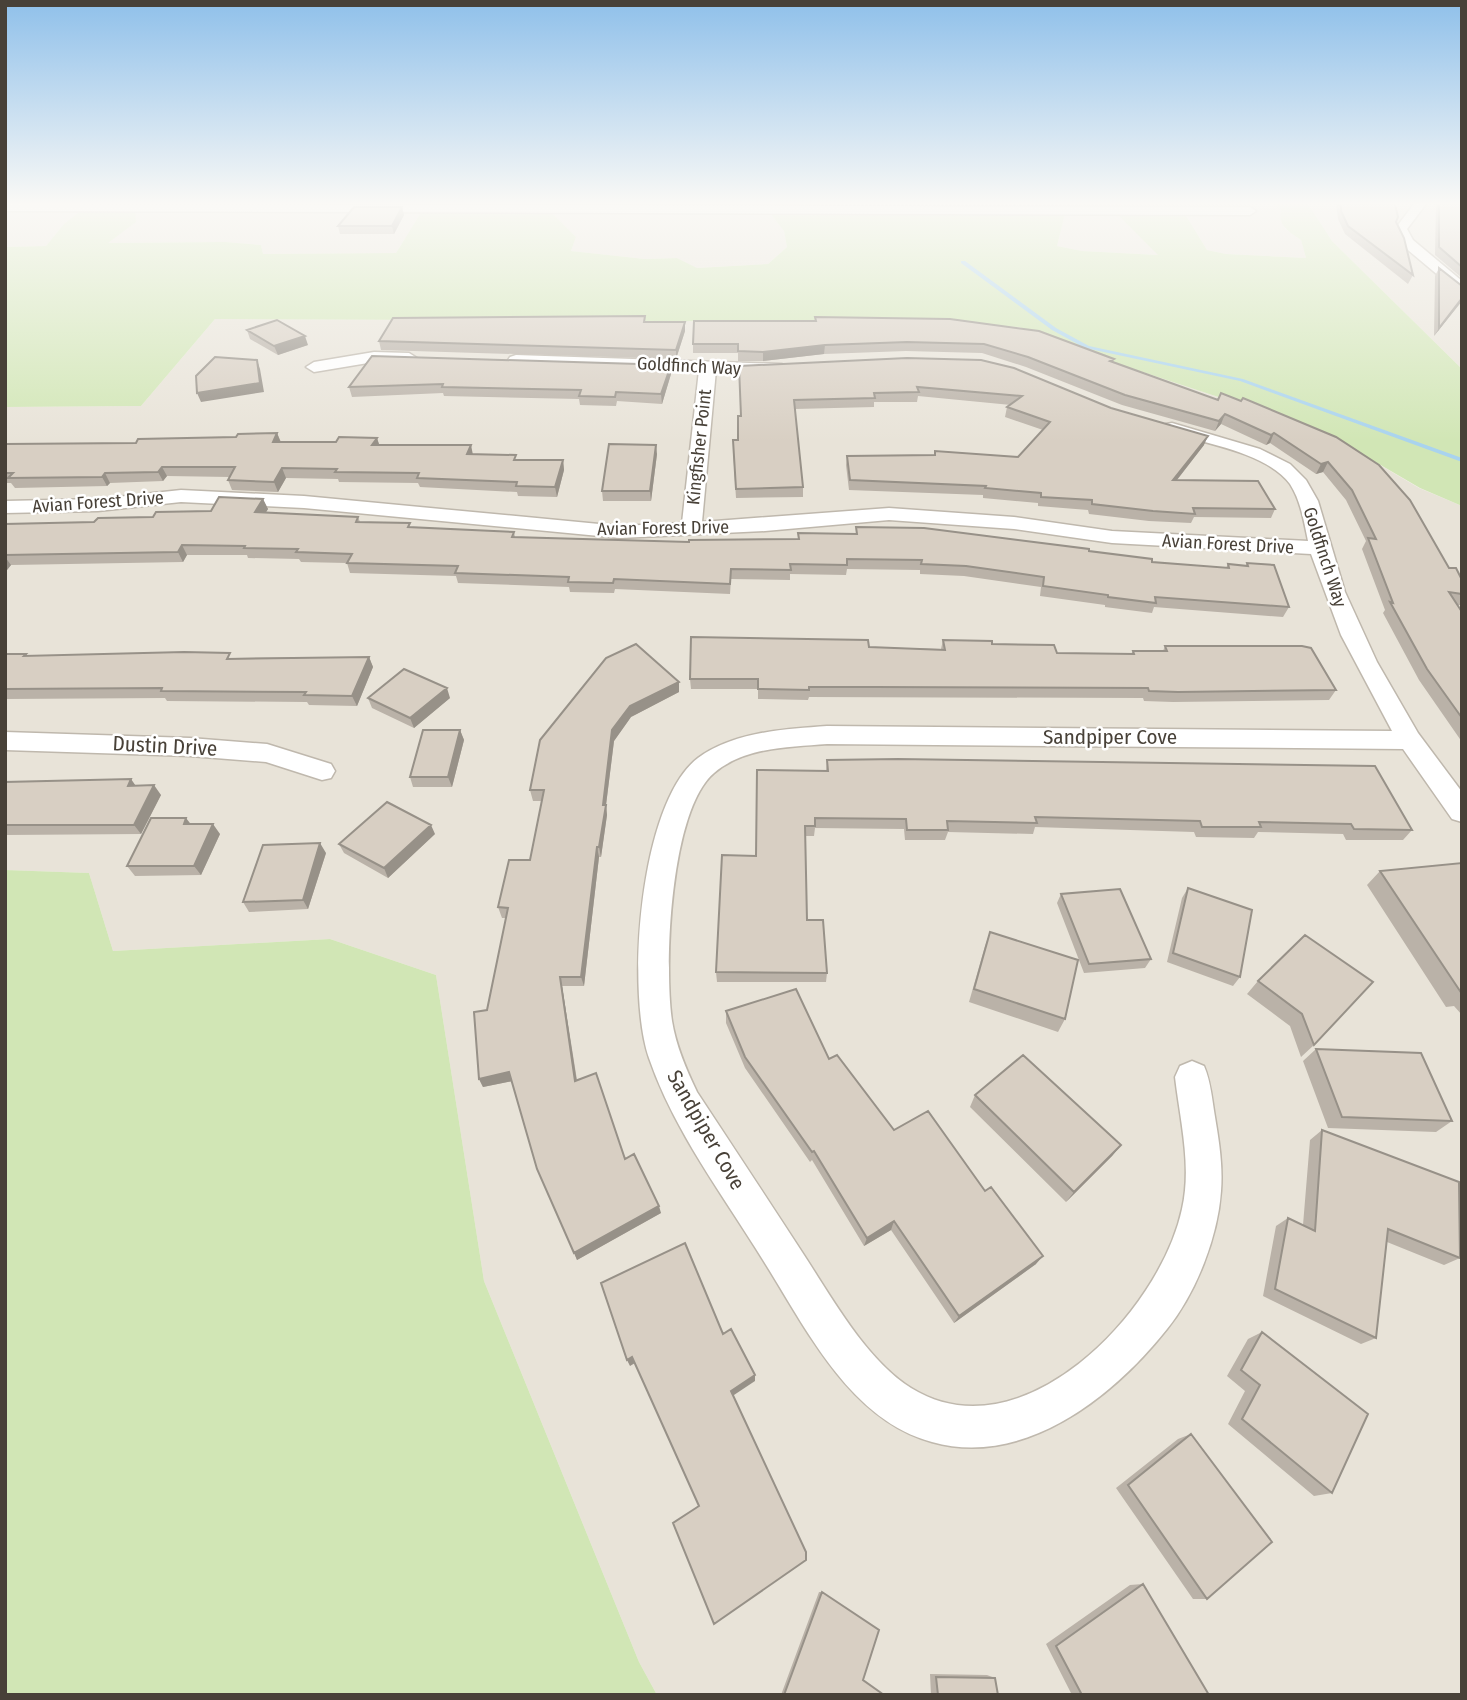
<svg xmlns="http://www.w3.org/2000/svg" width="1467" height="1700" font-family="'Fira Sans Condensed',sans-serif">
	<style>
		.residential { fill: #e8e3d8 }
		.green { fill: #d1e6b5 }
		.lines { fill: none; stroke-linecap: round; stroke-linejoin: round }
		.stream { fill: #a9d3ee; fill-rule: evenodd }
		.minor-casing { stroke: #bfb8ad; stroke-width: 3 }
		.minor { fill: #fff; fill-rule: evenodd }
		.wall { fill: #bab2a8 }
		.shaded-wall { fill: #979188 }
		.building { fill: #d8cfc3; stroke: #979188; stroke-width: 2 }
		.labels { text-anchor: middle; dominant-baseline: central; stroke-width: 5; stroke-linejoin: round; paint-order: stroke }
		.far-street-label { font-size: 18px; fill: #484138; stroke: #fff }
		.street-label { font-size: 21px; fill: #484138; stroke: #fff }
	</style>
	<rect width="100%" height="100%" fill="#f4f1ea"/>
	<path class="residential" d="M5,204H312L305,210L422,211L396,253L263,254L261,245L225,242L107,243L64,224L46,246L5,247Z
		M1200,204H1274L1281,210L1285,229L1301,240L1306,258L1226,254L1207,250L1181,207Z
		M1308,204H1462V369L1332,241Z
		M551,212L770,213L784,231L787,247L768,264L696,268L677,258L645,259L571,251L576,237Z
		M1065,214L1118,215L1159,255L1082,251L1057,246Z
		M215,319L906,322L1019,327L1079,351L1324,432L1419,488L1462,506V1695H657L639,1662L484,1281L436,975L330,939L113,951L89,873L5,870V407L141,406Z"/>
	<path class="green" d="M1274,204H1308L1332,241L1462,369V506L1420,488L1324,432L1079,351L1019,327L906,322L215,319L141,406L5,407V247L46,246L64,224L83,209H135L136,222L108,243L225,242L261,245L263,254L396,253L422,211L551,212L576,237L571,251L645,259L677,258L697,268L768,264L787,247L784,231L770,213L1065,214L1057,246L1082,251L1158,255L1118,215L1185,214L1207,250L1226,254L1306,258L1301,240C1290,233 1277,225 1281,210Z
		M5,870L89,873L113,951L330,939L436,975L484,1281L639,1662L657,1695H5Z"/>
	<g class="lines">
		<path class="stream" d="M961,261H965L1056,328L1089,346L1243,379L1462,458V462L1240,381L1085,348L1052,330L961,263Z"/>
		<g class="minor-casing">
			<path id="minor" d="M5,204L1250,207L1256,211L1250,215L5,211Z
				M1414,204H1426L1407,229L1413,240L1462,281V292L1457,291L1402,245L1395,229Z
				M374,352L409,353L417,358L409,363L374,362L314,372L306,367L314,362Z
				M516,355L782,364L784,367L782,370L776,372L716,370L702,522L889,508L1014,517L1112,531L1308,541C1304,522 1301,501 1290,484C1268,453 1201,442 1166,432L1163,428L1166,424L1172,423L1260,449L1290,464L1306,480L1318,501L1345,592L1377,662L1418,733L1462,792V822L1452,819L1403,749L827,744C790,747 744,747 714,773C670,810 664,966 672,1021C676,1046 686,1069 697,1092C732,1145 767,1198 802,1252C831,1296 865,1359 911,1388C1022,1457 1160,1312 1182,1209C1192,1166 1180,1120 1175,1077L1180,1066L1192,1061L1204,1066C1211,1082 1212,1100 1215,1117C1219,1141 1223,1166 1221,1191C1218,1237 1196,1293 1167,1329C1113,1397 1024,1468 932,1442C849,1420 805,1326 763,1260C723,1195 674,1131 649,1058C626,992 639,803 698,758C733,732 785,729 827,726L1392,731L1341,635L1311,554L1112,543L1014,529L889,520L765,531L620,538L304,508L181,502L98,511L5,513V501L98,499L181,490L304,496L620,526L682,523L699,370L510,363L508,360L510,357Z
				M5,732L190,738L267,744L331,764L335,771L331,778L322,780L266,762L190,756L5,750Z"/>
		</g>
		<use href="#minor" class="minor"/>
	</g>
	<path class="wall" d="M1336,204H1395L1396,222L1413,275L1408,284L1345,234L1338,219Z
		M1436,204H1462V278L1435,255Z
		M402,207L404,215L394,234H340L338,226Z
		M1439,268L1462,286V301L1434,336L1435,276Z
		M815,317L1114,359L1113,362L1218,400L1336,437L1449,568L1462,580V605H1457L1462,612V742L1419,680L1383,613L1385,610L1362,549L1366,541L1346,500L1323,472L1316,474L1270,443L1266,445L1221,424L1215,431L1122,405L1026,367L982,353L906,351L824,354L763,361H738V353H693V344L815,321Z
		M645,322H685V331L676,359L381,350L379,341Z
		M247,330L308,345L278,355L250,339Z
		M907,358L1204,445L1177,480L1275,509L1271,518L1194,517L1191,523L1149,521L1089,514L1088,510L1038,506V503L983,498V495L849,490L846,465L847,456L1018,457L1043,430L1005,417L1007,407L1011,405L918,396L917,402H874V407L795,409L803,487V497L736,498L733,450L738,440L741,416Z
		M671,374L662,404L617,401L616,406L580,405L579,399L444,396L443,393L352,397L349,387Z
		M277,433L281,442H336L377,438L379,445L473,454L517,460H563L564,470L557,497L518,496L517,492L420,487L418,483L339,482L338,479L286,478L278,492L232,490L228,480L230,477L167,476L163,481L110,483L107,486L15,488L11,483H5V444L136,443L236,437Z
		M657,454L651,501H603L602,491Z
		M263,499L268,509L265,513L358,517L360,522L411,527L514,532L515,537L689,542L798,539L856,534V527L1089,551L1152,562L1226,568L1228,564L1246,566L1247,563L1289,607L1283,617L1154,607L1152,613L1105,607V605L1040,596L1041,587L964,576L920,574V570L847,569L846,575L790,574V580L731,579L730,594L615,589L614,593L570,592L569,587L458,583L456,576L350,573L347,563L301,562L299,559L248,558L247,555H187L183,562L11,565L7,570H5V524L94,522L153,517L211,511Z
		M943,640L992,644L1057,653L1131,654L1133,651H1163L1165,646L1336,690L1329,700L1173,702L1144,701L1143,698L809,697L808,700L758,699V689H691L690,679L869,647L941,649Z
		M5,654H26L28,656L233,658L369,657L373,667L357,706L309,705L307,702L167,701L165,698L5,699Z
		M679,682V692L631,717L614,741L606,805L607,815L601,857H599L584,986H562L577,1080L625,1159L661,1213L577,1260L512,1081L483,1087L479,1079L487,1010L506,918H502L498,907L530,860L542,801H533L530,790Z
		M368,698H450L414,728L372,708Z
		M460,730L464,740L452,787H413L410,777Z
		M827,760L1412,830L1403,840H1346L1343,834L1258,832L1254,838L1196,837L1194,832L1035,827L1033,834L948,832L945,840H905L904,829L815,828L814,836H805L807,920L827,973L826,982H717L716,972L756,856L826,771Z
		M5,782L135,785L161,795L141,834L5,835Z
		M191,824L220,834L201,875L135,876L127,866Z
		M435,834L388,878L344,853L339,844Z
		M326,853L308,909L249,912L243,902Z
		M1462,863V1015L1454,1006L1446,1007L1367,885L1380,871Z
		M1188,888L1240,977L1233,986L1167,962L1182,898Z
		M1061,894L1151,959L1145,968L1084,973L1057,903Z
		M990,932L1065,1019L1058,1032L969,1002L985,946Z
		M1305,935L1314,1045L1301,1057L1290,1026L1247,994L1258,981Z
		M726,1011L829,1059L894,1130L1036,1264L954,1323L891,1230L864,1246L812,1160L810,1162L745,1068L726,1023Z
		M1316,1049L1452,1121L1436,1132L1328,1128L1303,1061Z
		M975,1095L1121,1145L1112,1156L1066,1202L970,1107Z
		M1322,1130L1460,1258L1444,1265L1387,1242L1376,1338L1361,1344L1263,1296L1276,1226L1288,1218L1303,1225L1310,1140Z
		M1262,1332L1332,1493L1314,1496L1228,1424L1245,1391L1227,1376L1248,1339Z
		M1191,1434L1207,1599H1193L1116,1488L1178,1439Z
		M1143,1584L1209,1695H1072L1046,1644L1130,1585Z
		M819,1592H822L863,1680L884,1695H781Z
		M930,1674L987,1675L995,1678L998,1695H931Z"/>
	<path class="shaded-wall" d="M402,207L404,215L394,234L392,226Z
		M1462,298V301L1434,336L1439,328Z
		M685,322V331L676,359V350Z
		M305,336L308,345L278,355L274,346Z
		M825,345L824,354L763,361V352Z
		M257,360L260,369L264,392L201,402L197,393Z
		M671,365V374L662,404L661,394Z
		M1225,414L1221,424L1215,431L1219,421Z
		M277,433L281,443L273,442Z
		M1274,433L1270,443L1266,445L1271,435Z
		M1208,436L1204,445L1169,490L1173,480Z
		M377,438L380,447L372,445Z
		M471,445L473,455L467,454Z
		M656,445L657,454L651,501L650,491Z
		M563,460L564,470L557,497L555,487Z
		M1328,462L1323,472L1316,474L1321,464Z
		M162,467L167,476L163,481L158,472Z
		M282,468L286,478L278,492L274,482Z
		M105,473L110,483L107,486L102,477Z
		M263,499L268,509L260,522L255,512Z
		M182,545L187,555L183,562L178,552Z
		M5,557L11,565L7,570L5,567Z
		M369,657L373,667L357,706L352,696Z
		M679,682V692L631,717L614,741L606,805L607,815L601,857L599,847L603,805L612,730L630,706Z
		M447,688L450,698L414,728L410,718Z
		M460,730L464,740L452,787L448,777Z
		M131,779L138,789L128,786Z
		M154,785L161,795L141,834L134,825Z
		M186,818L193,827L184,824Z
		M213,824L220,834L201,875L194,866Z
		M431,825L435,834L388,878L384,868Z
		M320,843L326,853L308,909L303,900Z
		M597,847L599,857L584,986L581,977Z
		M560,977L562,986L578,1089L575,1081Z
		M509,1072L513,1081L483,1087L479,1079Z
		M1121,1145L1112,1156L1066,1202L1074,1192Z
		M659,1206L661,1213L577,1260L574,1253Z
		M894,1221L891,1230L864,1246L867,1238Z
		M1043,1256L1036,1264L954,1323L959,1316Z
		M632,1357L635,1363L630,1366L627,1360Z
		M755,1375V1381L731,1397V1391Z"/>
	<path class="building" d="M1341,204H1395L1398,217L1396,222L1404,238L1413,275L1348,226L1341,211Z
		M1439,204H1462V267L1439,247Z
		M354,207H402L392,226H338Z
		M1439,268L1462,286V298L1439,328Z
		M645,316L644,322H685L676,350L379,341L393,318Z
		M815,317L950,319L1039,331L1114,359L1110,361L1218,400L1221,393L1241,401L1243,398L1336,437L1379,465L1410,500L1449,568H1456L1462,580V594L1449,592L1462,612V718L1427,669L1390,602L1393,603L1368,538L1376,539L1352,490L1328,462L1321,464L1274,433L1271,435L1225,414L1219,421L1125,395L1028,357L984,344L907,342L825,345L763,352L738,351V344H693L694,321H816Z
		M277,320L305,336L274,346L247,330Z
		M372,356L671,365L661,394L616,392L615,397L579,396L581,390L442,387L443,384L349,387Z
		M215,357L257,360L260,383L197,393L196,376Z
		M907,358L981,360L1014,368L1111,408L1208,436L1173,480L1258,481L1275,509L1193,508L1195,514L1153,511L1092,504V500L1041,497V493L985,488L986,486L850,480L847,456L935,455V451L1018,457L1050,422L1007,407L1022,396L917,387L919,392L874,393L875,398L794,400L803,487L736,489L733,440H738V416H741L739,366Z
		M277,433L273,442H336L339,437L377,438L372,445H471L467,454L516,455L514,460H563L555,487L516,486L517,482L417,478L419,473L335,472L337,469L282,468L274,482L228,480L235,467H162L158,472L105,473L102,477L8,478L13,473H5V444L136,443L138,439L236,437L238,434Z
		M609,444L656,445L650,491H602Z
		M219,497L263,499L255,512L358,517L356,522L410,523L408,527L514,532L512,537L689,542V540L799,539L798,533L857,534L856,527L924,528L1089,549V551L1152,559V562L1229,568L1228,564L1248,566L1247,563L1274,565L1289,607L1155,597L1156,603L1108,597V595L1043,586L1044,577L966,566L921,564L922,560L847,559V565L790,564L791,570L731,569L730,584L614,579L613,583L568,582L569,577L455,573L458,566L347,563L352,554L296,552L298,549L244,548L245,546L182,545L178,552L5,555V524L94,522L98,518L153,517L156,512L211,511Z
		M691,637L868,640L869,647L945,650L943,640L992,641V644L1054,645L1057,653L1134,654L1133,651H1167L1165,646H1302L1311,648L1336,690L1178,692L1149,691L1148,688L873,687H809V690L758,689V679H690Z
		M636,644L679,682L630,706L612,730L603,805H606L599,847H597L581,977H560L575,1081L596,1073L625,1159L634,1154L659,1206L574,1253L537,1169L509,1072L479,1079L474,1012L487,1010L508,908L498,907L509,860H530L544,790H530L540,740L606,658Z
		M184,652L230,653L227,659L369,657L352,696L304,695L306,692L161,691L162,688L5,689V654H26L24,656Z
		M404,669L447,688L410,718L368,698Z
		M423,730H460L448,777H410Z
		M898,759L1375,766L1412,830L1354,829L1351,824L1259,822L1261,827H1202L1200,821L1035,817L1037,823L947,821L948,830H907L906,819L815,818V826H805L807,920H823L827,973L716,972L722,855L756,856L757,770L828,771L827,760Z
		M131,779L128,786L154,785L134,825H5V782Z
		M387,802L431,825L384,868L339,844Z
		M151,818H186L184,824H213L194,866H127Z
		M320,843L303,900L243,902L263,845Z
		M1462,863V994L1380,871Z
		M1188,888L1252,910L1240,977L1173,953Z
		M1120,889L1151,959L1089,964L1061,894Z
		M990,932L1078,960L1065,1019L974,989Z
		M1305,935L1373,982L1314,1045L1302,1014L1258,981Z
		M796,989L829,1059L837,1055L894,1130L928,1111L985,1191L991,1187L1043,1256L959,1316L894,1221L867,1238L814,1151L812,1152L745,1057L726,1011Z
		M1316,1049L1421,1053L1452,1121L1342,1117Z
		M1023,1055L1121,1145L1074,1192L975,1095Z
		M1322,1130L1459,1182L1460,1258L1388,1229L1376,1338L1275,1289L1288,1218L1315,1231Z
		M685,1243L723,1334L731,1329L755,1375L731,1391L806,1552V1560L714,1624L673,1523L699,1506L632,1357L627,1360L601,1283Z
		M1262,1332L1368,1414L1332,1493L1242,1419L1260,1385L1241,1370Z
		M1191,1434L1272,1542L1207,1599L1128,1485Z
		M1143,1584L1209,1695H1082L1056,1646Z
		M822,1592L879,1630L863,1680L884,1695H784Z
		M936,1677L995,1678L998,1695H938Z"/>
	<linearGradient id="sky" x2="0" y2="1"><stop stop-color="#8fc0ea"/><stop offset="0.46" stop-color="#faf9f6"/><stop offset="1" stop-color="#faf9f6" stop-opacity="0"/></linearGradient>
	<rect width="1467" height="442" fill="url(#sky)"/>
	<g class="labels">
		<g class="far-street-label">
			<text transform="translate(689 366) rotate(3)">Goldfinch Way</text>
			<text transform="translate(699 447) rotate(-84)">Kingfisher Point</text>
			<text transform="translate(98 502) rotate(-4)">Avian Forest Drive</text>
			<text transform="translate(663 528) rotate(-1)">Avian Forest Drive</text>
			<text transform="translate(1228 544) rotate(3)">Avian Forest Drive</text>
			<text transform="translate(1325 557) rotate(72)">Goldfinch Way</text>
		</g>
		<g class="street-label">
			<text x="1110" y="737">Sandpiper Cove</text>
			<text transform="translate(165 746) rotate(3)">Dustin Drive</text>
			<text transform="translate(706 1130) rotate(60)">Sandpiper Cove</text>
		</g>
	</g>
	<rect width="1467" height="1700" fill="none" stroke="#484138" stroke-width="14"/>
</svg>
